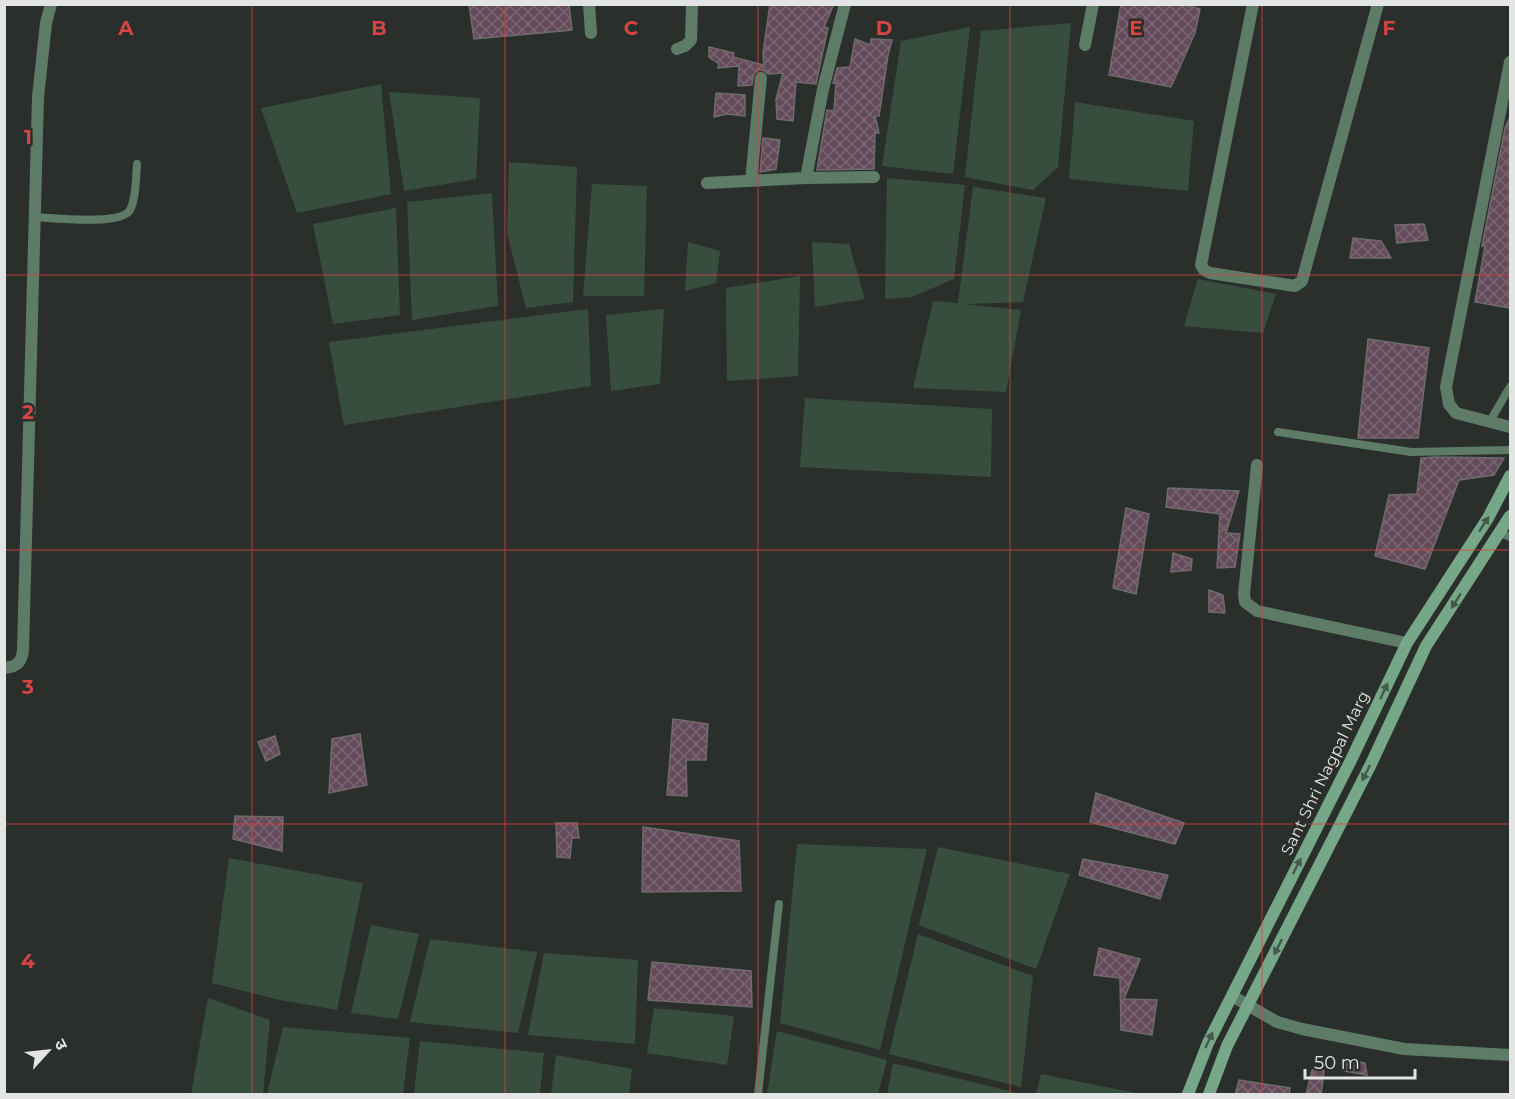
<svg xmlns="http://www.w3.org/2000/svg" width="1515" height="1099" font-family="Montserrat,'Noto Sans Devanagari',sans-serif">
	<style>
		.green { fill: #374e3f }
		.building { fill: url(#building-cross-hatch); stroke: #706a6d; stroke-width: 1.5 }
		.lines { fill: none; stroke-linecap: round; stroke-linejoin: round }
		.lane { stroke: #5e7b68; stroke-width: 8 }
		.street { stroke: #5e7b68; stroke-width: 12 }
		.secondary { stroke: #77a789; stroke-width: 12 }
		.oneway { fill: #45594d }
		.grid { fill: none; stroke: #d84444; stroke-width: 1.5; stroke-opacity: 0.55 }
		.labels { text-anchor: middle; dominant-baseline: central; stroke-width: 5; stroke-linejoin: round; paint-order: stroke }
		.street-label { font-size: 16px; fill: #e2e5e3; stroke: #2a2f2c }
		.grid-label { font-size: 20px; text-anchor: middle; font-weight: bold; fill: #d84444; stroke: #2a2f2c; stroke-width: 5; stroke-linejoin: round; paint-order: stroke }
	</style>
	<defs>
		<pattern id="building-cross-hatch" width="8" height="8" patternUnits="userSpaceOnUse" patternTransform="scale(1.5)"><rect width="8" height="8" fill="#644b5a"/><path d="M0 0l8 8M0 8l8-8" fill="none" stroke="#7a6572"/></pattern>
	</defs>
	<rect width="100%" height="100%" fill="#2a2f2c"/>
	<path class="green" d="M1071,23L1058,167L1033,190L965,177L981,31Z
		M970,27L953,174L882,166L901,41Z
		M381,84L391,194L297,213L261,108Z
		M389,92L480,98L476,179L404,191Z
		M1075,102L1194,121L1188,191L1069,179Z
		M509,162L577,167L573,302L526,308L507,233Z
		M887,178L965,185L954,279L912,297L885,299Z
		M592,184L647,186L644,296H583Z
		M973,187L1046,198L1023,302L965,304L1021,310L1006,392L913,388L933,301L958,303Z
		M492,193L498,306L412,320L407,202Z
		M396,208L400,315L333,324L313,224Z
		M688,242L720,251L716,283L685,291Z
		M812,242L849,244L865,299L815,307Z
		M800,276L798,376L727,381L726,288Z
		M1198,279L1276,294L1263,333L1184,326Z
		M588,309L591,386L344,425L329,342Z
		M664,309L660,384L611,391L606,315Z
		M805,398L992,409L991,477L800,467Z
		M797,844L927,849L880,1050L780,1023Z
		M938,847L1070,874L1036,969L919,925Z
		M229,858L363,883L337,1010L280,1000L212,983Z
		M371,925L419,934L398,1019L351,1013Z
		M918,934L1033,976L1021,1087L889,1054Z
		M430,939L537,952L518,1033L410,1022Z
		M544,953L638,960L635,1044L528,1035Z
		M208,998L270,1020L263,1094H191Z
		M654,1008L734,1016L727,1065L647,1053Z
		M283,1027L410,1038L403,1094H267Z
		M777,1031L887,1060L878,1094H767Z
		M420,1041L544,1053L540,1094H414Z
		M556,1055L632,1069L629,1094H551Z
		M893,1063L1018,1093V1094H887Z
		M1041,1074L1141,1094H1036Z"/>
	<path class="building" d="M469,4H569L572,30L474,39Z
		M770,4H834L824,27L828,28L816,84L796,82L793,121L777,119L776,99L783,73L768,74L762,70H758L754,74L752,85L738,86L739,66L718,68L719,64L709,57V47L734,53L733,57L764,65L763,53Z
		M1121,4H1182L1200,9L1195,33L1171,87L1109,75Z
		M855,39L870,45L871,39L892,40L888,55L879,116H875L879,133H875L874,169L817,170L827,110L834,111L836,83H833L837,68L850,67Z
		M716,93L745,95V116L727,114L714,117Z
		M1510,117V308L1475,302L1485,246H1482L1505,128Z
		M763,138L780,140L776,169L760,172Z
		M1424,224L1428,240L1397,243L1395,225Z
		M1353,238L1381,241L1391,258H1350Z
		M1368,339L1429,348L1418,438H1358Z
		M1436,457L1504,458L1494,475L1459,480L1425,569L1375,556L1389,495L1417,494L1421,458Z
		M1168,488L1239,491L1226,533L1240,534L1235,567L1217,568L1220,514L1166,507Z
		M1126,508L1149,514L1136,594L1113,588Z
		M1173,553L1192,559L1191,570L1171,572Z
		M1209,590L1223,595L1225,613L1209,612Z
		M673,719L708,724L706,760H686L687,796L667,795Z
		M360,734L367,785L329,793L332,739Z
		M275,736L280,754L266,761L258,742Z
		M1096,793L1184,823L1175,844L1090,822Z
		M235,816L283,817L282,851L233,839Z
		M556,823H577L579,838H572L570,858L557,857Z
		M643,827L739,841L741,891L642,892Z
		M1083,859L1168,875L1160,899L1079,875Z
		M1099,948L1140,959L1124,999L1157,1000L1152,1035L1121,1030L1120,978L1094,975Z
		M652,962L751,971L752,1007L648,1000Z
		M1347,1059L1365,1063L1367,1075L1344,1071Z
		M1312,1070L1324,1071L1321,1095H1306Z
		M1239,1080L1290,1088L1289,1095H1235Z"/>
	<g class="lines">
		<path class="lane" d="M35,217C53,218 121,226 130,210C136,200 136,176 137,164
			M1490,421L1510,387
			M1278,432L1411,452L1510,450
			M1500,533L1510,537
			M758,1094L779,904"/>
		<path class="street" d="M589,4L591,33
			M1253,4L1201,265L1204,270L1210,273L1295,286L1302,281L1378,4
			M1085,45L1093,4
			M677,49L685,46L691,40L692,4
			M1510,62L1446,387L1449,404L1456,413L1510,427
			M806,178L823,89L845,4
			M751,181L761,78
			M707,183L806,178L874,177
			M1257,465L1244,594L1245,602L1257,611L1407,643
			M4,668C17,667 22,662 23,650L38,97L46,23L51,4
			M1232,996L1277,1022L1302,1029L1404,1049L1510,1055"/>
		<path class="secondary" d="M1188,1094L1208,1043L1351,760L1407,643L1488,518L1510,476
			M1209,1094L1227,1046L1371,764L1426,646L1510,516"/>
	</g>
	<defs><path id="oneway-solid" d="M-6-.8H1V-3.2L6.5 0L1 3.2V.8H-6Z" transform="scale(1.5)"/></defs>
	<g class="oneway">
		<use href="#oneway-solid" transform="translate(1484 524) rotate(-57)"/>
		<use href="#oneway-solid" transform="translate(1456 601) rotate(123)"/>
		<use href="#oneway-solid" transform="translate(1384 691) rotate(-65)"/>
		<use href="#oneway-solid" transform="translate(1366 773) rotate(117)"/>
		<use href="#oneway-solid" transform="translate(1297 866) rotate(-63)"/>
		<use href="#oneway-solid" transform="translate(1278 947) rotate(117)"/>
		<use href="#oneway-solid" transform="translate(1209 1040) rotate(-65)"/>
	</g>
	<path class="grid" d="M252,4V1094M505,4V1094M758,4V1094M1010,4V1094M1262,4V1094M4,275H1510M4,550H1510M4,824H1510"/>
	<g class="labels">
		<g class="street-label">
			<text transform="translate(1325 773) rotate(-64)">Sant Shri Nagpal Marg</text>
		</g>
	</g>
	<g class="grid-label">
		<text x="126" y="35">A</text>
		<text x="379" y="35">B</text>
		<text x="631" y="35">C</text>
		<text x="884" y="35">D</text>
		<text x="1136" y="35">E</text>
		<text x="1389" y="35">F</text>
		<text x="28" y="144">1</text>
		<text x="28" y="419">2</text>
		<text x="28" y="694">3</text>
		<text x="28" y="968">4</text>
	</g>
	<rect width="1515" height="1099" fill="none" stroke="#e2e5e3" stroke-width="12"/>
	<g transform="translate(48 1051) rotate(63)" stroke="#2a2f2c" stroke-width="4.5" paint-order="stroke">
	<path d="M0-4.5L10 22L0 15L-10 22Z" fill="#e2e5e3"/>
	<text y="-9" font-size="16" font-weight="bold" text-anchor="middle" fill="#e2e5e3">उ</text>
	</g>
	<path d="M1305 1069v9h110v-9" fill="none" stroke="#e2e5e3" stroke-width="3"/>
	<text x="1314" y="1069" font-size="18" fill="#e2e5e3" stroke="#2a2f2c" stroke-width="4.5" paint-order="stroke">50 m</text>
</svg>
